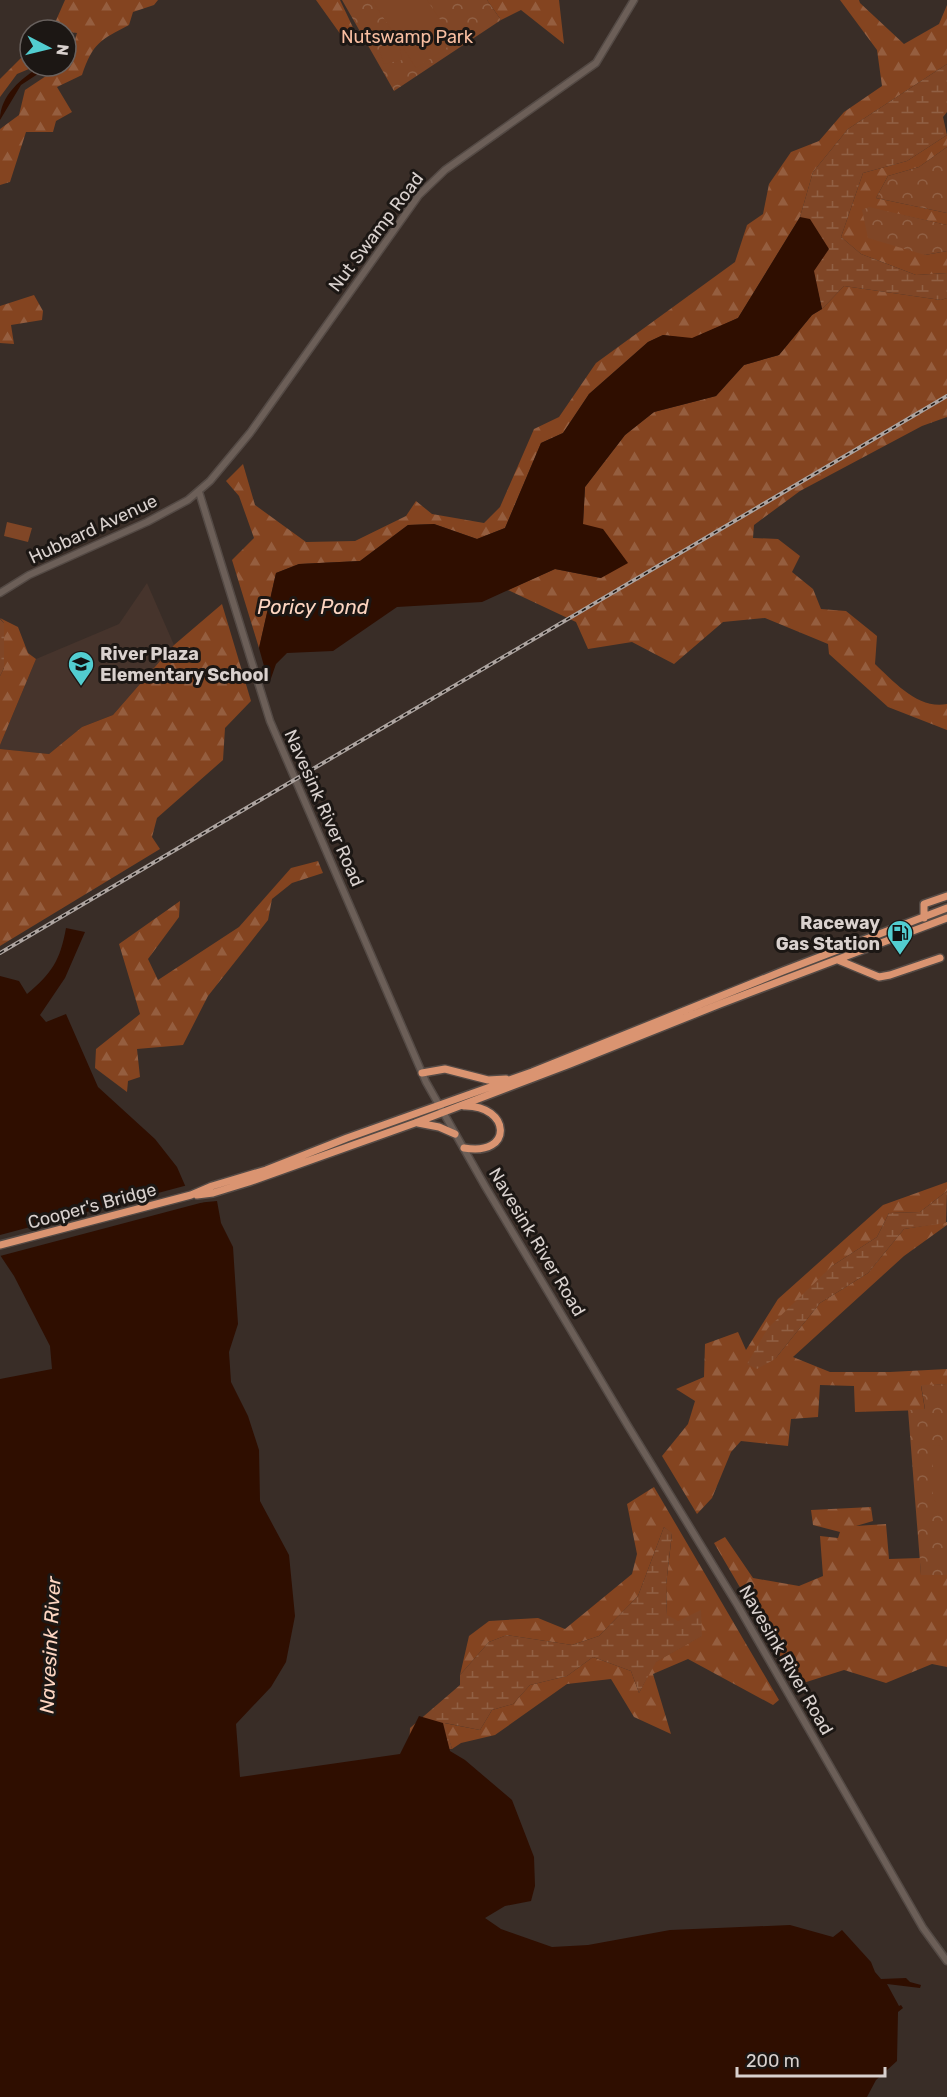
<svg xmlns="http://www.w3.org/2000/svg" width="947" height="2097" font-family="Rubik,sans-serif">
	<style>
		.built { fill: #46342c }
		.forest { fill: url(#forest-firs) }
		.wetland { fill: url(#wetland-marsh) }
		.park { fill: url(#park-crowns) }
		.pitch { fill: #804626 }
		.water { fill: #2f0e00 }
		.pier { fill: #392d27 }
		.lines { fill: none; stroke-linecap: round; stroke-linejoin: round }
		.secondary-casing { stroke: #544a45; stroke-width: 9 }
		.trunk-casing { stroke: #544a45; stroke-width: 10 }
		.secondary { stroke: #6c5f58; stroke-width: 6 }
		.trunk { stroke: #da9471; stroke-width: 7 }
		.rail-casing { stroke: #ada4a0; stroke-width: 4 }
		.rail { stroke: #1c1714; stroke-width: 1.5; stroke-dasharray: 4.5; stroke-linecap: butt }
		.labels { text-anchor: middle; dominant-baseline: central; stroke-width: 6; stroke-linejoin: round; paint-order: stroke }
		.park-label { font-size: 18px; fill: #f8bea1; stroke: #1c1714 }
		.street-label { font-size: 18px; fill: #d9d1ce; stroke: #1c1714 }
		.poi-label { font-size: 18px; font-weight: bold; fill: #d9d1ce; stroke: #1c1714; text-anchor: start }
		.water-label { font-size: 20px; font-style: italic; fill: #fdd5c1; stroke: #1c1714 }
	</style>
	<defs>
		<pattern id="forest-firs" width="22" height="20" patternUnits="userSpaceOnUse" patternTransform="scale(1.5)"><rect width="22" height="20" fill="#844420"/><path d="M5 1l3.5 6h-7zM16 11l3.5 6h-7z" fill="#955e3f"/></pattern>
		<pattern id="wetland-marsh" width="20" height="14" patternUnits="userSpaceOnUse" patternTransform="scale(1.5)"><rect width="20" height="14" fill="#804626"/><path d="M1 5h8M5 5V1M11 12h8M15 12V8" fill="none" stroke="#916044"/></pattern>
		<pattern id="park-crowns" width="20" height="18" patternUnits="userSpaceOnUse" patternTransform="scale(1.5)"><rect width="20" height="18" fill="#804626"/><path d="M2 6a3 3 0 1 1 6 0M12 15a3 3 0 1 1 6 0" fill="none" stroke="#916044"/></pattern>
	</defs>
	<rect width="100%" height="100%" fill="#392d27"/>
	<path class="built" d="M147,583L174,645L113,715L82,727L49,754L0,749V745L36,659L119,624Z"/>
	<path class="forest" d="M65,0H158L154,5L133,12L129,25C100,40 93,43 82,75L57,87L72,112L56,121L53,132H26L10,182L0,185V129L19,115L25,90L61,66H66L68,62L77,33L70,32L66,37V30H49L54,25Z
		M316,0H340L358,38L346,42Z
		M487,0H559L564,44L521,10L501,20Z
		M840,0H859L860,3L904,44L939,24L947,5V64L848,129L813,172L800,217L738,318L692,339L663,335L648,342L589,394L563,433L541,443L505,528L477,539L434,524L408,525L360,561L299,564L276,573L259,648L232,560L254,538L239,496L226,481L243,464L255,505L306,542L355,541L406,516L416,501L432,514L484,523L500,507L534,429L559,417L596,363L735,262L747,225L763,214L769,184L791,152L819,141L844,112L882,86L877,50Z
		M30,49V66H36L17,74L0,97V79Z
		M947,135V147L919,167L888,176L876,198L947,213V225L869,208L925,255L947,251V273L916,275L861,254L841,237L863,173L907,161Z
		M844,286L941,300L947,298V417L922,426L800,491L754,525L753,538L778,539L800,556L792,572L813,589L821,609L846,611L877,636L875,664C894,682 919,710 947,704V730L888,707L829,654L828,644L765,618L723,622L674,664L632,642L588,649L576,622L508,590L555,569L601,578L583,524L585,487L625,435L654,412L716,396L744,365L779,355L812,315L822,309Z
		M34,295L43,311L42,320L11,325L14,344L0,343V306Z
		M222,604L251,701L225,728L223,760L157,818L152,837L160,849L0,946V749L49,754L82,727L113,715L174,645Z
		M0,618L18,627L28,653L36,659L0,745V676L4,668V623Z
		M318,861L323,873L292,883L272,899L268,920L208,996L183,1045L137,1049L140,1077L128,1081L127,1092L95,1068L96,1049L140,1014L119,944L180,901L179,917L148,959L158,980L239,927L291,868Z
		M947,1182V1191L920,1212L889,1213L877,1237L832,1266L775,1359L820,1303L868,1273L904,1229L947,1222V1225L904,1256L793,1357L830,1372H890L947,1369V1384L921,1386L925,1410L855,1412L854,1386L820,1385L818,1417L791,1419L788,1446L741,1441L731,1452L712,1498L697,1514L662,1456L688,1424L695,1401L676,1389L704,1377L705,1344L738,1332L746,1350L778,1299L883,1205Z
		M654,1487L779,1700L773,1705L688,1659L653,1674L671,1734L634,1717L611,1679L567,1684L495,1735L461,1743L452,1749L444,1723L480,1730L492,1710L513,1704L530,1685L567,1676L593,1657L631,1671L639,1693L655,1662L701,1636L667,1616L666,1585L672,1534L664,1527L638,1596L599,1636L572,1645L507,1635L489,1642L460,1675L469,1636L489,1621L538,1618L565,1629L632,1574L637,1554L627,1504Z
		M871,1507L873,1521L856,1526L886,1524L889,1559L920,1558L921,1575H947V1667L932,1664L886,1683L844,1670L797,1685L714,1543L725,1537L753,1578L799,1586L823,1576L820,1536L838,1538L840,1532L813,1525L811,1510Z"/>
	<path class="wetland" d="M947,64V112L943,117L947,135L907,161L863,173L841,237L861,254L916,275L947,273V298L941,300L844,286L822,309L800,217L813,172L848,129Z
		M0,619L4,623V668L0,676Z
		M947,1191L946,1223L904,1229L868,1273L820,1303L775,1359L757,1369L747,1364L768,1328L832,1266L877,1237L889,1213L920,1212Z
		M664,1527L672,1533L666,1585L667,1615L678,1621L701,1610L702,1636L656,1662L639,1693L631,1671L593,1657L567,1676L530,1685L513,1704L492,1710L480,1730L445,1723L452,1749L409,1750L410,1728L460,1685V1675L489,1642L507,1635L572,1645L599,1636L638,1596Z"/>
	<path class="park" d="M342,0H487L501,20L394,91Z
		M947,147V213L876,198L888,176L919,167Z
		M869,207L947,225V251L925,255L868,238L862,210Z
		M947,1384V1575H921L908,1410L925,1409L921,1385Z"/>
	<path class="pitch" d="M372,0H427L455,42L416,68Z
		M394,41L399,43L402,60L384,64L379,49Z
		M7,522L32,528L28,542L4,536Z
		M933,1445L947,1447V1502H936L933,1499Z"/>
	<path class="water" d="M41,66H50L21,85L0,120C0,95 22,78 41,66Z
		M800,217L810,219L829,249L814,271L822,309L812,315L779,355L744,365L716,396L654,412L625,435L585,487L583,524L603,529L628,563L601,578L555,569L482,602L397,607L333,651L287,653L276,664L269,684L259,648L276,573L299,564L360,561L408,525L434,524L477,539L505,528L541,443L563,433L589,394L648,342L663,335L692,338L738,318Z
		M66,928L85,932L65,978L40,1015L46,1022L66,1014L98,1087L155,1139L177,1167L187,1190L196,1203L217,1201L221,1223L233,1247L238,1324L229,1352L231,1382L248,1416L259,1450L260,1501L289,1555L295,1616L286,1662L271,1687L236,1724L240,1777L400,1754L419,1716L443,1723L450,1751L465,1760L512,1800L534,1857L535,1886L531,1901L505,1906L485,1918L501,1929L552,1947L588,1945L670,1930L790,1925L833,1937L842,1930L871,1962L875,1972L881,1979L906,1978L910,1982L921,1985L920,1988L887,1984L899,2006L901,2005L903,2008L898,2012L897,2061L876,2080L867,2097H0V1379L52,1369L50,1346L14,1276L0,1255V976L19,981L27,994C52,973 60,961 66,928Z"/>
	<path class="pier" d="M188,1185L198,1200H203L204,1202L0,1256V1235Z"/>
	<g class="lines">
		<g class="secondary-casing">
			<path id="secondary" d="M199,492L270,721L426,1082L485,1186L628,1426L738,1606L923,1928L947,1961
				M0,593L29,575L147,522L188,500L210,481L250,433L419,195L445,170L596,63L634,0"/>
		</g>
		<g class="trunk-casing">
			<path id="trunk" d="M924,918V904L947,896
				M838,960L879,977L890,975L940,958
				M422,1073L445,1069L488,1080L506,1079
				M418,1123L439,1127L455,1134
				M464,1148C514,1157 511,1105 464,1106
				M197,1195L213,1193L249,1182L415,1123L570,1064L720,1004L947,918
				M0,1245L191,1195L212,1186L266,1170L347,1138L532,1072L783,971L947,908"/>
		</g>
		<use href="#secondary" class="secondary"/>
		<use href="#trunk" class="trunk"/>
		<g class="rail-casing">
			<path id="rail" d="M0,953L947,396"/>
		</g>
		<use href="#rail" class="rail"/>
	</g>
	<defs>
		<g id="school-pin" transform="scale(1.35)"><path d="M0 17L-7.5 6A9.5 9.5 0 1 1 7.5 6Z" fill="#52cdd0" stroke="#1c1714"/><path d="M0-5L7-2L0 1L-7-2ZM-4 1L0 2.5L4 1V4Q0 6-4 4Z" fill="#111"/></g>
		<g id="fuel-pin" transform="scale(1.35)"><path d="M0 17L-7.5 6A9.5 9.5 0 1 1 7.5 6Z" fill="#52cdd0" stroke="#1c1714"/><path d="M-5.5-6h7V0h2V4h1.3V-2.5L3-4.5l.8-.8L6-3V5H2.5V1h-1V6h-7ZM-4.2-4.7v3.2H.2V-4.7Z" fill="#111"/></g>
	</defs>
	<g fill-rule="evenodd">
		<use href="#school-pin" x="81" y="664"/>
		<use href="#fuel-pin" x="900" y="933"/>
	</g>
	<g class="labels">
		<g class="park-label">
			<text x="407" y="37">Nutswamp Park</text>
		</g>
		<g class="street-label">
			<text transform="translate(376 232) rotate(-53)">Nut Swamp Road</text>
			<text transform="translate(93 529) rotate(-25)">Hubbard Avenue</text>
			<text transform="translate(324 808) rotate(66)">Navesink River Road</text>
			<text transform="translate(92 1206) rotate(-15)">Cooper's Bridge</text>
			<text transform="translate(537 1242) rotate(59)">Navesink River Road</text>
			<text transform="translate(786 1660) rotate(60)">Navesink River Road</text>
		</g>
		<g class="poi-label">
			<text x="100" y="654">River Plaza<tspan x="100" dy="21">Elementary School</tspan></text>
			<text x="880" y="923" text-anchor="end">Raceway<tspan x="880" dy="21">Gas Station</tspan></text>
		</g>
		<g class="water-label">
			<text x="313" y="607">Poricy Pond</text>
			<text transform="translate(50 1645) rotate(-87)">Navesink River</text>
		</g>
	</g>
	<g transform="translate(48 48) rotate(97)"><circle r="28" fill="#1c1714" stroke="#68615e" stroke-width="1.5"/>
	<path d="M0-4.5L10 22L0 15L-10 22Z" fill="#52cdd0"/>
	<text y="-9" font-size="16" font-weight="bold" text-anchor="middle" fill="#d9d1ce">N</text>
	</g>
	<path d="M737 2067v9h148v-9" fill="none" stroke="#d9d1ce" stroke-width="3"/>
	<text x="746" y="2067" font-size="18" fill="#d9d1ce" stroke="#1c1714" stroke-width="4.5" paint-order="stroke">200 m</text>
</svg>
